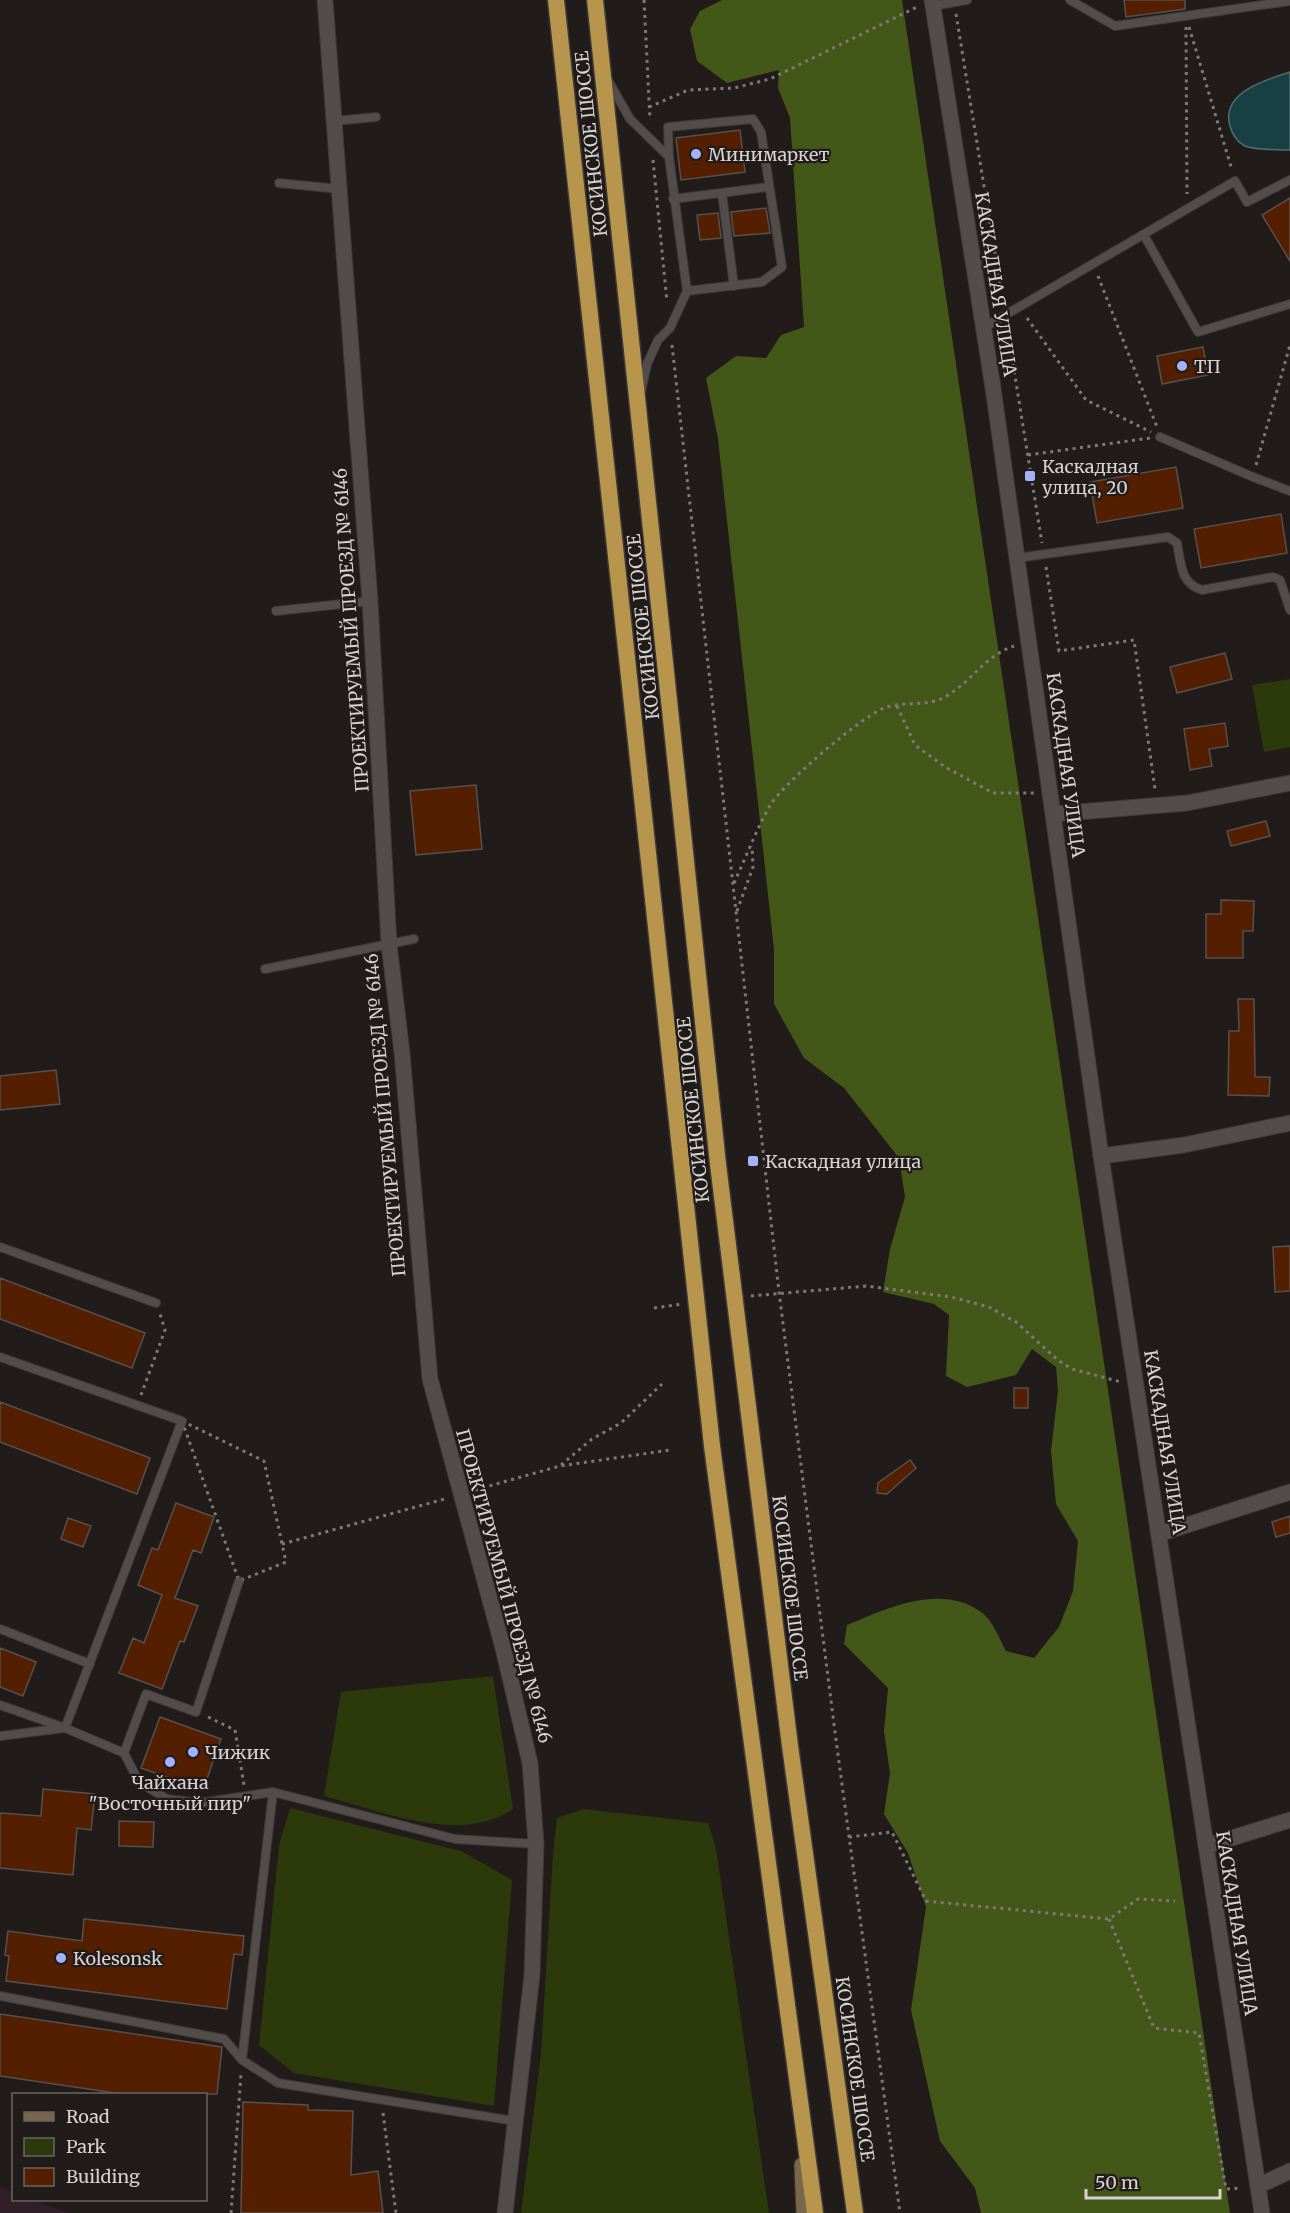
<svg xmlns="http://www.w3.org/2000/svg" width="1290" height="2213" font-family="Merriweather,serif">
	<style>
		.education { fill: #301f27 }
		.green { fill: #2b390b }
		.forest { fill: #435719 }
		.water { fill: #184044; stroke: #516c6f; stroke-width: 1.5 }
		.building { fill: #541e00; stroke: #56504e; stroke-width: 1.5 }
		.lines { fill: none; stroke-linecap: round; stroke-linejoin: round }
		.service-casing { stroke: #3c3836; stroke-width: 10 }
		.minor-casing { stroke: #3c3836; stroke-width: 17 }
		.tertiary-casing { stroke: #3c3836; stroke-width: 17 }
		.secondary-casing { stroke: #3c3836; stroke-width: 17 }
		.trunk-casing { stroke: #3c3836; stroke-width: 19 }
		.path { stroke: #7e7978; stroke-width: 3; stroke-dasharray: 3 4.5; stroke-linecap: butt }
		.service { stroke: #524c4a; stroke-width: 8 }
		.minor { stroke: #524c4a; stroke-width: 15 }
		.tertiary { stroke: #524c4a; stroke-width: 15 }
		.secondary { stroke: #78674b; stroke-width: 15 }
		.trunk { stroke: #b8954d; stroke-width: 16 }
		.poi-dot { fill: #a3b2fd; stroke: #211c1a; stroke-width: 2 }
		.labels { text-anchor: middle; dominant-baseline: central; stroke-width: 4.5; stroke-linejoin: round; paint-order: stroke }
		.street-label { font-size: 18px; fill: #d7d3d2; stroke: #211c1a }
		.poi-label { font-size: 18px; fill: #d7d3d2; stroke: #211c1a; text-anchor: start }
	</style>
	<rect width="100%" height="100%" fill="#211c1a"/>
	<path class="education" d="M0,2187L13,2192L14,2200H33L68,2213H0Z"/>
	<path class="green" d="M1290,679V747L1264,752L1252,685Z
		M493,1676L513,1809C459,1845 381,1811 324,1796L341,1692Z
		M290,1808L461,1851L512,1880L494,2106L294,2073L259,2045L279,1845Z
		M583,1809L708,1823L716,1848L769,2213H521L541,2054L553,1853L557,1818Z"/>
	<path class="forest" d="M722,0H902L1230,2213H981L975,2188L940,2141L911,2010L926,1907L908,1853L884,1814L890,1773L884,1731L888,1688L844,1644L847,1625C887,1608 941,1583 981,1612C992,1619 1000,1640 1006,1651L1034,1658L1059,1627L1073,1591L1078,1541L1056,1504L1051,1451L1058,1391L1056,1367L1032,1349L1016,1375L967,1387L946,1376L949,1315L934,1304L883,1292L890,1249L905,1197L899,1158L844,1088L804,1058L774,1004V949L718,439L706,378L736,356L766,358L781,335L804,327L790,118L778,88L779,70L727,83L697,61L690,29L700,11Z"/>
	<path class="water" d="M1290,72V150C1277,149 1254,151 1243,145C1236,140 1232,134 1230,126C1220,93 1267,79 1290,72Z"/>
	<path class="building" d="M1124,0H1185V9L1126,17Z
		M740,130L745,172L681,180L676,138Z
		M1290,198V261L1262,215Z
		M766,208L770,233L734,236L731,212Z
		M718,213L721,238L700,240L697,215Z
		M1203,347L1208,375L1162,384L1157,356Z
		M1176,467L1183,508L1097,523L1090,482Z
		M1281,514L1287,553L1201,568L1194,529Z
		M1225,653L1232,679L1177,693L1170,667Z
		M1225,723L1228,746L1209,749L1212,766L1190,770L1184,729Z
		M476,785L482,849L416,855L410,791Z
		M1266,821L1270,836L1231,846L1227,831Z
		M1221,900L1254,901L1253,931H1243V958H1206V914H1221Z
		M1238,999H1254L1255,1077H1270L1269,1096L1228,1095L1229,1031H1239Z
		M56,1070L60,1104L0,1110V1076Z
		M1290,1246V1291L1275,1292L1273,1247Z
		M0,1278L145,1333L132,1368L0,1319Z
		M1014,1388H1028V1408H1014Z
		M0,1402L150,1458L137,1494L0,1442Z
		M910,1460L916,1468L887,1494L877,1493L878,1483Z
		M176,1503L214,1517L201,1553L193,1550L175,1598L198,1606L184,1642L180,1641L162,1689L119,1673L133,1638L144,1643L162,1595L138,1585L152,1548L158,1550Z
		M1290,1516V1533L1276,1537L1272,1522Z
		M68,1518L91,1526L83,1547L61,1539Z
		M0,1648L36,1662L23,1696L0,1687Z
		M160,1717L221,1739L203,1790L141,1768Z
		M43,1789L95,1794L91,1830L77,1828L73,1875L0,1868V1813L41,1816Z
		M119,1821L154,1822L153,1847L119,1846Z
		M84,1919L244,1936L242,1955L234,1954L227,2009L6,1981L9,1956L5,1955L8,1931L82,1941Z
		M0,2014L222,2047L217,2094H122L0,2076Z
		M243,2102L308,2105V2110L353,2111L351,2175L378,2171L383,2213H241Z"/>
	<g class="lines">
		<g class="service-casing">
			<path id="service" d="M1070,0L1115,26L1290,1
				M933,6L967,0
				M609,82L630,119L669,157L687,291L670,328L658,340L647,364L641,392
				M334,121L376,117
				M669,157L668,127L753,119L761,132L782,267L762,282L687,291
				M279,183L339,189
				M722,193L734,286
				M673,199L768,187
				M1144,235L1198,332L1290,304
				M983,328L1235,181L1247,202L1290,180
				M1160,437L1253,477L1290,491
				M1017,558L1168,537L1177,543C1181,563 1180,583 1202,590L1273,577L1280,580L1290,610
				M276,611L370,601
				M265,969L414,939
				M0,1247L156,1303
				M0,1357L182,1421L65,1728L0,1705
				M0,1629L90,1664
				M0,1736L65,1728L124,1753L139,1782L167,1799L200,1803L273,1792L455,1839L536,1844
				M124,1753L146,1694L196,1712L239,1581
				M273,1792L242,2060L278,2083L515,2121
				M0,1996L224,2039L242,2060"/>
		</g>
		<g class="minor-casing">
			<path id="minor" d="M325,0L370,601L389,944L402,1053L430,1379L503,1648L530,1763L536,1844L532,1975L505,2213
				M1054,814L1187,803L1290,783
				M1101,1156L1184,1145L1290,1123
				M1159,1534L1290,1492
				M1206,1846L1290,1820
				M1258,2186L1290,2171"/>
		</g>
		<g class="tertiary-casing">
			<path id="tertiary" d="M932,0L993,388L1101,1156L1262,2213"/>
		</g>
		<g class="secondary-casing">
			<path id="secondary" d="M802,2165L804,2213"/>
		</g>
		<g class="trunk-casing">
			<path id="trunk" d="M556,0L712,1446L815,2213
				M595,0L718,1164L790,1746L855,2213"/>
		</g>
		<path class="path" d="M644,0L650,120
			M956,14L1003,303
			M1186,27L1187,194
			M1189,27L1232,170
			M649,107L688,90L734,88L770,79L917,7
			M653,160L667,302
			M1098,276L1157,427
			M1027,318L1086,400L1151,432
			M1007,327L1042,543
			M672,345L779,1292L836,1740L900,2213
			M1028,455L1150,438
			M1256,465L1290,345
			M1046,567L1059,651L1134,640L1155,789
			M897,706L915,745L945,767L993,793H1036
			M734,883C746,857 757,828 771,804C783,784 866,712 887,707C906,701 927,707 945,697C973,681 983,657 1014,646
			M737,911L753,867L752,846
			M751,1296L866,1286L951,1297L989,1307L1016,1322L1059,1361L1072,1369L1121,1382
			M654,1308L682,1304
			M141,1395L165,1330L160,1314
			M182,1421L264,1461L286,1562L239,1581Z
			M561,1465L592,1439L621,1423L662,1384
			M475,1490L560,1466L670,1450
			M282,1544L448,1498
			M208,1717L235,1730L244,1785
			M849,1837L892,1832L926,1901L1109,1919L1138,1899L1175,1901
			M1109,1919L1154,2028L1199,2033L1226,2189L1242,2188
			M383,2113L396,2213
			M231,2213L241,2074"/>
		<use href="#service" class="service"/>
		<use href="#minor" class="minor"/>
		<use href="#tertiary" class="tertiary"/>
		<use href="#secondary" class="secondary"/>
		<use href="#trunk" class="trunk"/>
	</g>
	<g class="poi-dot">
		<circle cx="696" cy="154" r="6"/>
		<circle cx="1182" cy="366" r="6"/>
		<rect x="1024" y="470" width="12" height="12" rx="3"/>
		<rect x="747" y="1155" width="12" height="12" rx="3"/>
		<circle cx="193" cy="1752" r="6"/>
		<circle cx="170" cy="1762" r="6"/>
		<circle cx="61" cy="1958" r="6"/>
	</g>
	<g class="labels">
		<g class="street-label">
			<text transform="translate(591 144) rotate(-96)">КОСИНСКОЕ ШОССЕ</text>
			<text transform="translate(996 284) rotate(81)">КАСКАДНАЯ УЛИЦА</text>
			<text transform="translate(643 627) rotate(-96)">КОСИНСКОЕ ШОССЕ</text>
			<text transform="translate(351 630) rotate(-94)">ПРОЕКТИРУЕМЫЙ ПРОЕЗД № 6146</text>
			<text transform="translate(1066 765) rotate(82)">КАСКАДНАЯ УЛИЦА</text>
			<text transform="translate(693 1110) rotate(-96)">КОСИНСКОЕ ШОССЕ</text>
			<text transform="translate(385 1115) rotate(-95)">ПРОЕКТИРУЕМЫЙ ПРОЕЗД № 6146</text>
			<text transform="translate(1165 1442) rotate(81)">КАСКАДНАЯ УЛИЦА</text>
			<text transform="translate(504 1586) rotate(75)">ПРОЕКТИРУЕМЫЙ ПРОЕЗД № 6146</text>
			<text transform="translate(790 1588) rotate(83)">КОСИНСКОЕ ШОССЕ</text>
			<text transform="translate(1237 1923) rotate(81)">КАСКАДНАЯ УЛИЦА</text>
			<text transform="translate(855 2069) rotate(82)">КОСИНСКОЕ ШОССЕ</text>
		</g>
		<g class="poi-label">
			<text x="708" y="154">Минимаркет</text>
			<text x="1194" y="366">ТП</text>
			<text x="1042" y="466">Каскадная<tspan x="1042" dy="21">улица, 20</tspan></text>
			<text x="765" y="1161">Каскадная улица</text>
			<text x="205" y="1752">Чижик</text>
			<text x="170" y="1782" text-anchor="middle">Чайхана<tspan x="170" dy="21">"Восточный пир"</tspan></text>
			<text x="73" y="1958">Kolesonsk</text>
		</g>
	</g>
	<rect x="12" y="2093" width="195" height="108" fill="#211c1a" stroke="#6a6564" stroke-width="1.5"/>
	<rect x="24" y="2112" width="30" height="9" fill="#78674b" stroke="#6a6564" stroke-width="1.5"/>
	<text x="66" y="2123" font-size="18" fill="#d7d3d2">Road</text>
	<rect x="24" y="2138" width="30" height="18" fill="#2b390b" stroke="#6a6564" stroke-width="1.5"/>
	<text x="66" y="2153" font-size="18" fill="#d7d3d2">Park</text>
	<rect x="24" y="2168" width="30" height="18" fill="#541e00" stroke="#6a6564" stroke-width="1.5"/>
	<text x="66" y="2183" font-size="18" fill="#d7d3d2">Building</text>
	<path d="M1086 2189v9h134v-9" fill="none" stroke="#d7d3d2" stroke-width="3"/>
	<text x="1095" y="2189" font-size="18" fill="#d7d3d2" stroke="#211c1a" stroke-width="4.5" paint-order="stroke">50 m</text>
</svg>
